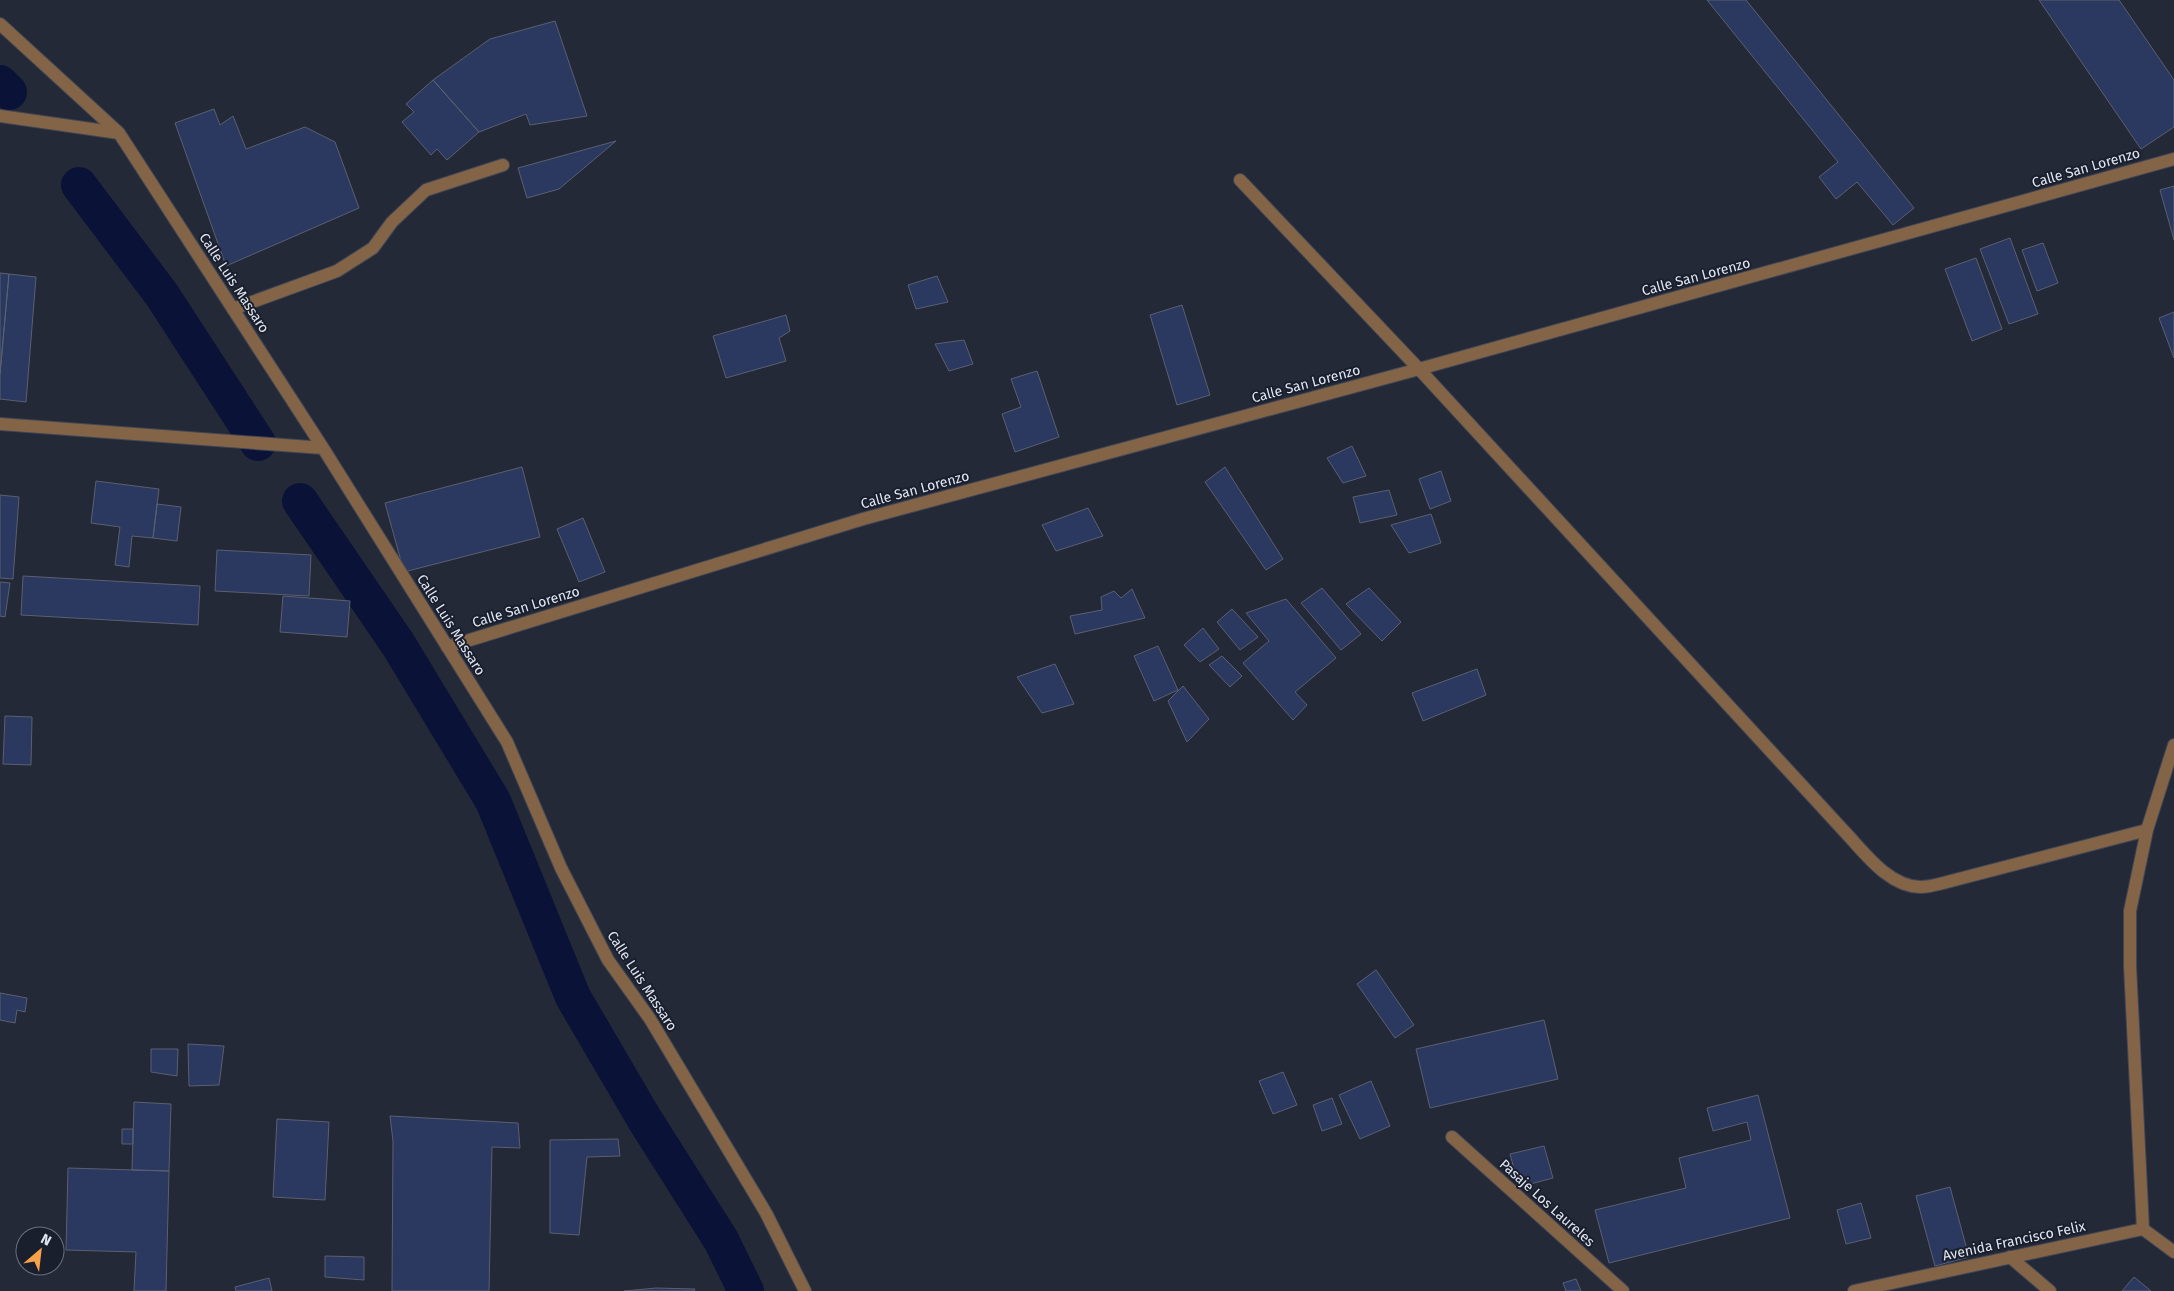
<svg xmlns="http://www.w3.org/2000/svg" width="2174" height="1291" font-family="'Fira Sans',sans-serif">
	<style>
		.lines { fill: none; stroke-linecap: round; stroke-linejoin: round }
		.canal { stroke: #0a1337; stroke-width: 36 }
		.building { fill: #2b385f; stroke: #5a6071 }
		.lane-casing { stroke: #424755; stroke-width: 14 }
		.street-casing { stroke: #424755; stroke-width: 14 }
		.lane { stroke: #846447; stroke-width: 12 }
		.street { stroke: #846447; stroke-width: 12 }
		.labels { text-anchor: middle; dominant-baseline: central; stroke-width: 4; stroke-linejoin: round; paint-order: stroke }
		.street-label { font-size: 14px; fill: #e2e6f0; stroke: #1a1f2e }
	</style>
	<rect width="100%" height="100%" fill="#242938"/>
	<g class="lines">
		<path class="canal" d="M0,83L9,92
			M79,185L162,295L258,443
			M300,501L398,644L493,801L573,997L645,1120L721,1240L746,1291"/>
	</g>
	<path class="building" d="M1707,0H1746L1914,208L1893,225L1857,182L1836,199L1819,177L1838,162Z
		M2039,0H2119L2174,80V127L2141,149Z
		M555,21L587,116L530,125L526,114L479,132L433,80L490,39Z
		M433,80L479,132L447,160L437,149L431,155L402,122L414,112L406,104Z
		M214,109L220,125L233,116L246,149L305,127L335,142L359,208L226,266L175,123Z
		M616,141L559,189L527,198L518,168Z
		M2174,186V240L2160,190Z
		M2010,238L2038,314L2009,324L1980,249Z
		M2043,243L2058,283L2037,291L2022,250Z
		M1976,258L2002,329L1972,341L1945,269Z
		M0,273L9,274L0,374Z
		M9,274L36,277L26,402L0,399V374Z
		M937,276L948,302L916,309L908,285Z
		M1182,305L1210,395L1177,405L1150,315Z
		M2174,312V358L2159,318Z
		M786,315L790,331L779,338L786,361L726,378L713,336Z
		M964,340L973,364L949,371L935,344Z
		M1037,371L1059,437L1015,452L1002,414L1021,407L1011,379Z
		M1352,446L1366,476L1343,483L1327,458Z
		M522,467L540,537L404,572L385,503Z
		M1225,467L1283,559L1266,570L1205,482Z
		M1441,471L1451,501L1430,509L1419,479Z
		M96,481L159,489L153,538L132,536L129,567L115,565L120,527L91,523Z
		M1389,490L1397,515L1360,523L1353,497Z
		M0,495L19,497L13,579L0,578Z
		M157,504L181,507L177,541L153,538Z
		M1088,508L1103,536L1056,551L1042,525Z
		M1431,514L1441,543L1409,553L1391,525Z
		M583,518L605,572L579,582L557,529Z
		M217,550L311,555L309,596L215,591Z
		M23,576L200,586L198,625L21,615Z
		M0,582L10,583L5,617L0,616Z
		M1322,588L1361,634L1341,650L1301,603Z
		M1369,588L1401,622L1382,641L1346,604Z
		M1132,589L1145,618L1075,634L1070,616L1102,610L1101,597L1114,591L1121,598Z
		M283,596L350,601L347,637L280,632Z
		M1286,599L1336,658L1295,692L1307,705L1293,720L1243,663L1269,641L1246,613Z
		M1232,609L1258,637L1240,650L1217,622Z
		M1203,628L1219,649L1200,662L1184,645Z
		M1158,646L1178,690L1154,701L1134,656Z
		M1222,656L1242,676L1230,687L1209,665Z
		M1055,664L1074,704L1042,713L1017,677Z
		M1477,669L1486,695L1423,721L1412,693Z
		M1183,686L1209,719L1187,742L1168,701Z
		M5,716L32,717L31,765L3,764Z
		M1376,970L1414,1025L1395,1038L1357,984Z
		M0,993L27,998L25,1012L17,1010L15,1023L0,1020Z
		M1544,1020L1558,1079L1430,1108L1416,1049Z
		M188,1044L224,1046L219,1085L189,1086Z
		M151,1049H178L177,1076L151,1072Z
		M1283,1072L1297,1105L1273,1114L1259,1081Z
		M1371,1081L1390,1126L1360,1139L1339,1095Z
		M1758,1095L1790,1218L1609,1263L1595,1210L1686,1188L1679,1158L1751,1140L1747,1122L1713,1131L1707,1108Z
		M1332,1098L1342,1124L1322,1131L1313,1105Z
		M134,1102L171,1104L169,1171L132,1170Z
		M390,1116L518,1123L520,1148L492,1147L489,1291H392L393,1141Z
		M277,1119L329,1122L325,1200L273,1197Z
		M122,1129H133V1144H122Z
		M618,1139L620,1156L587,1157L579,1235L550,1233V1140Z
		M1544,1146L1553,1178L1519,1187L1510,1154Z
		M68,1168L169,1171L166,1291H134L136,1252L66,1250Z
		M1950,1187L1969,1257L1935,1266L1916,1196Z
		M1861,1203L1871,1238L1846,1244L1837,1210Z
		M325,1256L364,1257V1280L325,1277Z
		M2134,1277L2151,1291H2122Z
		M269,1278L272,1291H236L235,1287Z
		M1576,1279L1581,1291H1566L1563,1283Z
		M656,1288L695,1289L694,1291H624Z"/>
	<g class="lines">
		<g class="lane-casing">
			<path id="lane" d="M233,309L337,271L373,248L392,222L426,190L503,165"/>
		</g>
		<g class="street-casing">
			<path id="street" d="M0,24L119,133L323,448L507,742L561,868L608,960L650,1019L766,1213L805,1291
				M0,116L119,133
				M1240,180L1419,369L1844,831C1865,853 1888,886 1920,887C1929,887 1939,884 1947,882L2147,830
				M0,424L323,448
				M447,647L863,519L1419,369L2174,159
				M1452,1137L1623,1291
				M2143,1229L2130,966V911L2147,830L2174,745
				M2010,1257L2050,1291
				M1854,1291L2143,1229L2174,1252"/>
		</g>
		<use href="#lane" class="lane"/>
		<use href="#street" class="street"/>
	</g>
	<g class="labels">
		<g class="street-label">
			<text transform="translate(2086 168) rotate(-16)">Calle San Lorenzo</text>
			<text transform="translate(1696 277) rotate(-15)">Calle San Lorenzo</text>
			<text transform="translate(234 283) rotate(57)">Calle Luis Massaro</text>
			<text transform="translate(1306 384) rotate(-15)">Calle San Lorenzo</text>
			<text transform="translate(915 490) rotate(-15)">Calle San Lorenzo</text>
			<text transform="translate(526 607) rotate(-17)">Calle San Lorenzo</text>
			<text transform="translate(451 625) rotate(58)">Calle Luis Massaro</text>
			<text transform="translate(642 981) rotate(57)">Calle Luis Massaro</text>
			<text transform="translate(1547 1203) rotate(42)">Pasaje Los Laureles</text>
			<text transform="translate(2014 1241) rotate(-12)">Avenida Francisco Felix</text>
		</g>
	</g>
	<g transform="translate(40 1251) rotate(28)"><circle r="24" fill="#1a1f2e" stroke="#6a6f7c"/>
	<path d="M0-4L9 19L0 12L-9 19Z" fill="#f7a248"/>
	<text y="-8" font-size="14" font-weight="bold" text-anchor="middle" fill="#e2e6f0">N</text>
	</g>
</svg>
